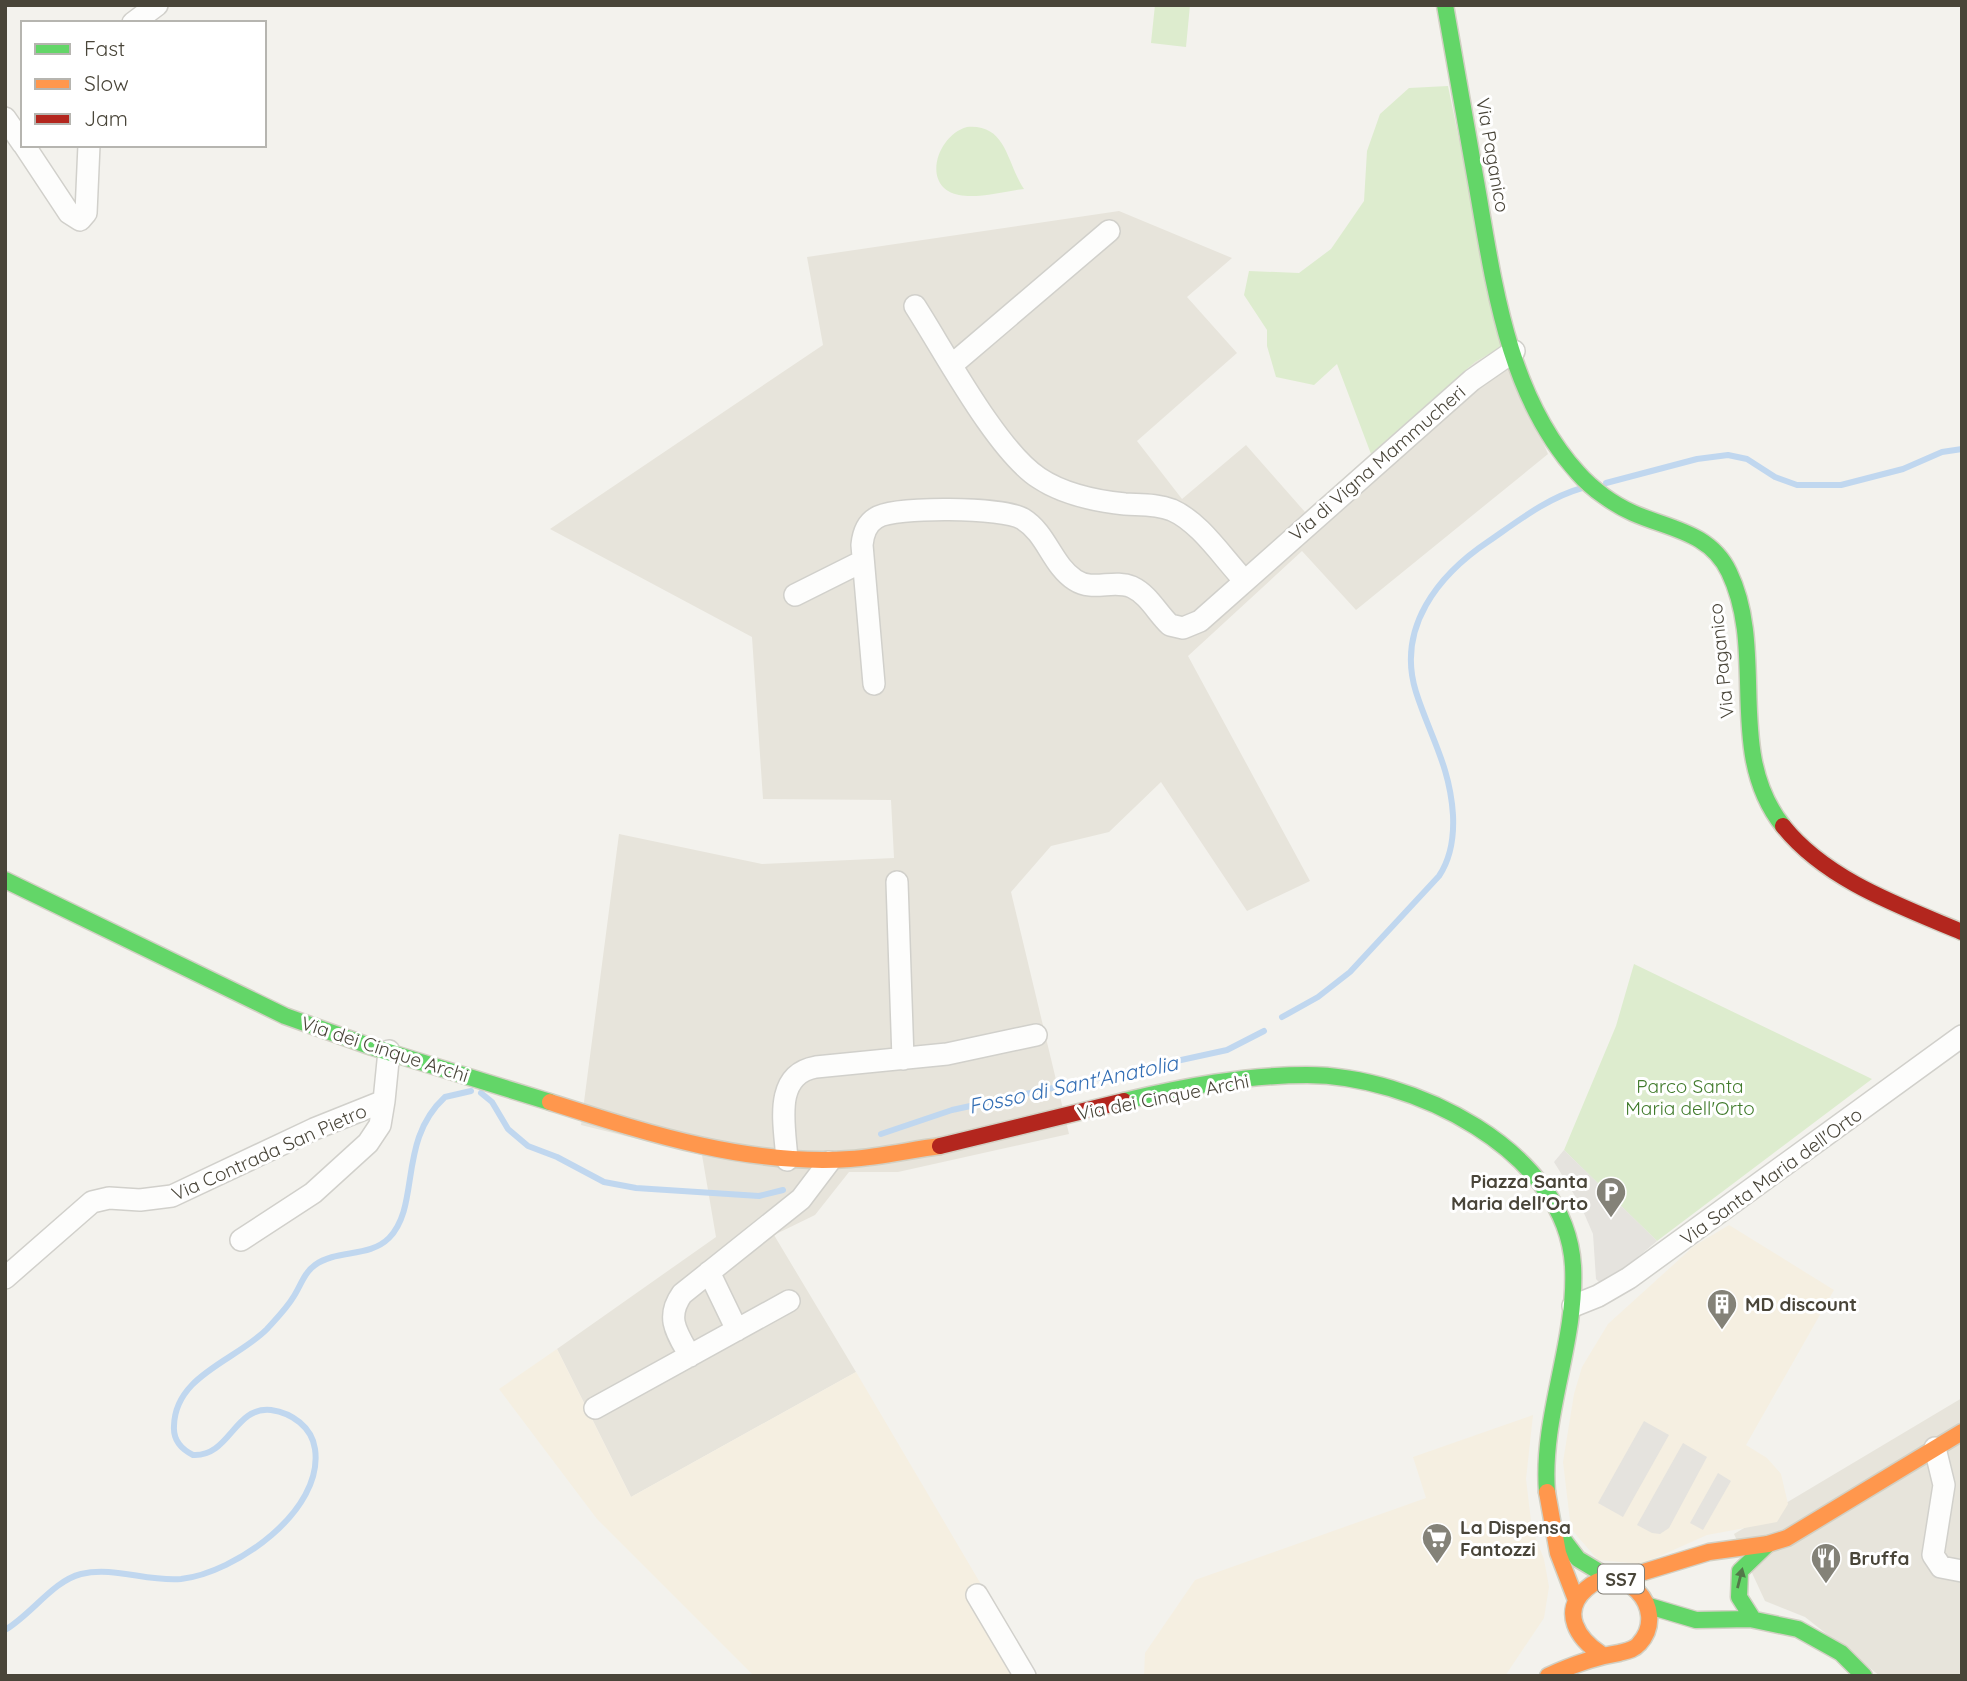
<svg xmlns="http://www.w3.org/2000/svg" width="1967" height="1681" font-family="Quicksand,sans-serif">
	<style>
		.residential { fill: #e7e4db }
		.commercial { fill: #f5efe1 }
		.green { fill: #ddecce }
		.parking { fill: #e5e3de }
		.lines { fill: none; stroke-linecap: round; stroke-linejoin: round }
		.stream { stroke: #c0d7ef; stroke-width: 6 }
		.street-casing { stroke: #d1d0cb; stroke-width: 24 }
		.fast-casing { stroke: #d2d0c4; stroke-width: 19 }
		.slow-casing { stroke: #d2d0c4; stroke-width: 19 }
		.jam-casing { stroke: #d2d0c4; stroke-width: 19 }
		.street { stroke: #fdfdfc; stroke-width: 21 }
		.fast { stroke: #63d668; stroke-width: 16 }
		.slow { stroke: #ff974d; stroke-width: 16 }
		.jam { stroke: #b3261e; stroke-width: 16 }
		.oneway { fill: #527849 }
		.labels { text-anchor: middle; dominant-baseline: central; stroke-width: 6; stroke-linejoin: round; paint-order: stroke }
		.shield { fill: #fff; stroke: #807d74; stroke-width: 2 }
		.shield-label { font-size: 18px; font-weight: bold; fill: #494539 }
		.street-label { font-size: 19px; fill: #494539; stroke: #fff }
		.park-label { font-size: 19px; fill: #417b2c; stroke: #fff }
		.poi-label { font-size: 19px; font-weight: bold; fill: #494539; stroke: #fff; text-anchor: start }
		.water-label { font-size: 21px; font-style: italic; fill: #336eb4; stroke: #fff }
	</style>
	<rect width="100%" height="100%" fill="#f3f2ed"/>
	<path class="residential" d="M1119,211L1232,258L1187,297L1237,353L1137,441L1182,499L1246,445L1305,512L1475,362L1502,347L1548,454L1356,610L1302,551L1188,656L1310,881L1247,911L1161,782L1109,832L1051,846L1011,892L1069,1134L898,1172H849L815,1215L774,1235L856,1372L631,1497L557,1349L716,1237L702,1155L581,1125L619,834L762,864L894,858L891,800L763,799L752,637L550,529L823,345L807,257Z
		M1962,1398V1676H1880L1805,1617L1765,1601L1734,1534Z"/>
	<path class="commercial" d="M1729,1225L1834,1290L1746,1445L1767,1458L1781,1474L1788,1504L1777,1522L1707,1535L1642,1564L1598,1560L1571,1529L1563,1462L1574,1394L1582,1367L1608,1324L1694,1246Z
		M557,1349L631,1497L856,1372L1035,1676H754L597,1519L499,1389Z
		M1533,1415L1526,1479L1532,1529L1544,1559L1549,1587L1544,1618L1505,1676H1144L1145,1653L1195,1580L1426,1498L1413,1457Z"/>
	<path class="green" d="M1155,5H1190L1186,47L1151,43Z
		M1448,86L1502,347L1475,362L1371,454L1337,364L1314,385L1276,377L1267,346V330L1244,295L1249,271L1299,273L1331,249L1364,201L1367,151L1380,114L1409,88Z
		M967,127C1007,124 1006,162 1024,189C1005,191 978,199 959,195C920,187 937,135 967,127Z
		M1634,964L1872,1079L1657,1241L1564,1150L1616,1026Z"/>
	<path class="parking" d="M1564,1150L1657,1241L1603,1286L1596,1279L1593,1234L1580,1204L1554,1162Z
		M1644,1421L1669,1435L1623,1517L1598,1503Z
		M1683,1443L1707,1457L1669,1528L1660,1534L1652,1533L1637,1525Z
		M1718,1473L1731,1481L1703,1530L1690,1523Z"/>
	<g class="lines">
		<path class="stream" d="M1606,483L1697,459L1728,455L1747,459L1775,477L1797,485H1841L1903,469L1942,452L1962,449
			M1282,1017L1318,997L1350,972L1439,876C1451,858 1454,836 1453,815C1450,766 1430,736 1416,692C1396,628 1438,575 1489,541C1518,521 1547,498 1582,488
			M481,1093L492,1102L508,1129L528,1146L557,1157L604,1182L636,1188L759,1196L783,1190
			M881,1134L952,1110L1227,1050L1264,1031
			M5,1630C32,1614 53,1581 81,1574C114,1566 147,1582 181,1579C235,1573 324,1511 315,1449C312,1427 292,1413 271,1410C234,1406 230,1457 193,1455C181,1449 173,1440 174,1426C175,1375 237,1360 267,1329C276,1319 287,1308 294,1296C301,1285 304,1273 315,1265C337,1249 369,1258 389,1238C421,1205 397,1141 445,1097L471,1091"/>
		<g class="street-casing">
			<path id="street" d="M133,23L157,5
				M5,118L23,144
				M24,145L69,213L80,220L86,213L89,145
				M915,306C944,351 997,451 1039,478C1063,494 1096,501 1125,504C1141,505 1157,504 1172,510C1200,522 1223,558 1244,580
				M953,364L1109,231
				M795,595L863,561
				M874,684L862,545C863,534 866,524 876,518C894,506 1004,507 1023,519C1047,534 1052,565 1075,580C1093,592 1113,579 1132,587C1149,595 1157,613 1170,625L1183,628L1200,621L1472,380L1514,351
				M897,882L903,1059
				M787,1160C785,1126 772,1075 816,1067L947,1054L1036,1035
				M241,1240L313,1193L368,1143L380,1125L384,1101
				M709,1272L737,1330
				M5,1278L92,1202L109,1198L140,1200L172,1196L314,1129L384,1101L389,1051
				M1573,1306L1598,1296L1629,1278L1962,1036
				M690,1356C677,1333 665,1318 682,1294L801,1199L829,1162
				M595,1408L789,1301
				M1935,1448L1944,1485L1933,1555L1941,1567L1962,1571
				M977,1595L1025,1676"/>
		</g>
		<g class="fast-casing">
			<path id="fast" d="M1445,5C1456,66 1466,127 1477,187C1494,285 1508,396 1578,473C1592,489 1613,504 1633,513C1669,529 1710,532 1729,572C1768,653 1724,752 1783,826
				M5,880L285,1016L372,1047L550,1102
				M1124,1101C1183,1087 1245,1075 1307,1075C1410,1075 1566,1149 1573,1266C1577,1343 1541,1415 1547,1492
				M1556,1530L1578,1559L1608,1577
				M1649,1606L1696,1620L1750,1619L1798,1629L1841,1653L1864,1676
				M1753,1619L1739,1597L1740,1571L1768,1544"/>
		</g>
		<g class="slow-casing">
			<path id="slow" d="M550,1102C647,1133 747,1166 850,1159C880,1157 910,1150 940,1146
				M1547,1492L1558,1553L1576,1600
				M1621,1579L1709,1552L1768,1544L1787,1538L1962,1432
				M1548,1676C1572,1665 1593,1657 1619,1653C1626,1651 1634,1650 1639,1644C1671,1609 1621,1557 1586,1589C1560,1612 1578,1639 1601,1654"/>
		</g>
		<g class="jam-casing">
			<path id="jam" d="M1783,826C1826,880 1900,906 1962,932
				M940,1146L1124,1101"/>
		</g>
		<use href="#street" class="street"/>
		<use href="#fast" class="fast"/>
		<use href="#slow" class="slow"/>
		<use href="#jam" class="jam"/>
	</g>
	<defs><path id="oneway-solid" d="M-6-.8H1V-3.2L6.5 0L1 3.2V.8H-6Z" transform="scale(1.75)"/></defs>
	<use class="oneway" href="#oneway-solid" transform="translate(1740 1578) rotate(-76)"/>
	<defs>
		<g id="parking-pin" transform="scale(1.575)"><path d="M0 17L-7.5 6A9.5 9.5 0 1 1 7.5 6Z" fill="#848278" stroke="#fff"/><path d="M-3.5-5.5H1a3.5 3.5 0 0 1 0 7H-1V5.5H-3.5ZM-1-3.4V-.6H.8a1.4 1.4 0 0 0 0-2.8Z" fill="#fff"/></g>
		<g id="building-pin" transform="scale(1.575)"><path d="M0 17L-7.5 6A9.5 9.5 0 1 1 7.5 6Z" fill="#848278" stroke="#fff"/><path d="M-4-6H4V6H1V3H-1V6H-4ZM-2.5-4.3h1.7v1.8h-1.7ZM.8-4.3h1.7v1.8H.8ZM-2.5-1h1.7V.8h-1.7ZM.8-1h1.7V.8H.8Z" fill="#fff"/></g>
		<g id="supermarket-pin" transform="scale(1.575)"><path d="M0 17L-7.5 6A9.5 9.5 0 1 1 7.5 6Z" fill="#848278" stroke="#fff"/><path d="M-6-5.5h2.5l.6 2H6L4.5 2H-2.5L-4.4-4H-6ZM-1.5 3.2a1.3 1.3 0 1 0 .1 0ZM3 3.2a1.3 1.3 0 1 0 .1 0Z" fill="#fff"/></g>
		<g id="restaurant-pin" transform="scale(1.575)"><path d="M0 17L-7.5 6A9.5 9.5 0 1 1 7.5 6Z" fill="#848278" stroke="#fff"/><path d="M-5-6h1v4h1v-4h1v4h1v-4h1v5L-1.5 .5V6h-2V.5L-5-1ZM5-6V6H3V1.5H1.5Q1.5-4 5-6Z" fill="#fff"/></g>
	</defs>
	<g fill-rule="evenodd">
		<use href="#parking-pin" x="1611" y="1192"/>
		<use href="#building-pin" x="1722" y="1304"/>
		<use href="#supermarket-pin" x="1437" y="1538"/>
		<use href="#restaurant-pin" x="1826" y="1558"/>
	</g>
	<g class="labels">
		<rect class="shield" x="1598" y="1564.5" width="46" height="29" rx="5"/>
		<g class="shield-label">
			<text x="1621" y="1579">SS7</text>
		</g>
		<g class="street-label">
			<text transform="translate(1493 155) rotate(80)">Via Paganico</text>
			<text transform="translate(1377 463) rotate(-41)">Via di Vigna Mammucheri</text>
			<text transform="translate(1721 661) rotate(-96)">Via Paganico</text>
			<text transform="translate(385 1049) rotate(18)">Via dei Cinque Archi</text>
			<text transform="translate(1163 1097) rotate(-11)">Via dei Cinque Archi</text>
			<text transform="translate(269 1152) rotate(-24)">Via Contrada San Pietro</text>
			<text transform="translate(1771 1176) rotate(-36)">Via Santa Maria dell'Orto</text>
		</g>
		<g class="park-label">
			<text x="1690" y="1086">Parco Santa<tspan x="1690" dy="22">Maria dell'Orto</tspan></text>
		</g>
		<g class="poi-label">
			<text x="1588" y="1181" text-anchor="end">Piazza Santa<tspan x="1588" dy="22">Maria dell'Orto</tspan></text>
			<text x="1745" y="1304">MD discount</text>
			<text x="1460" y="1527">La Dispensa<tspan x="1460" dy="22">Fantozzi</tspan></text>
			<text x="1849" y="1558">Bruffa</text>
		</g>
		<g class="water-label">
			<text transform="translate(1073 1084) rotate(-12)">Fosso di Sant'Anatolia</text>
		</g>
	</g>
	<rect width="1967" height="1681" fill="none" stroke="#494539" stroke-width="14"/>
	<rect x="21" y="21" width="245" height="126" fill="#ffffff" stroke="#b6b5b0" stroke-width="2"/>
	<rect x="35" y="44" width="35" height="10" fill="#63d668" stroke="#b6b5b0" stroke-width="2"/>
	<text x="84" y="56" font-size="21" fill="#494539">Fast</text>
	<rect x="35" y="79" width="35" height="10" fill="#ff974d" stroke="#b6b5b0" stroke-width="2"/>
	<text x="84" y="91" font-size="21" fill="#494539">Slow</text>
	<rect x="35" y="114" width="35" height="10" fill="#b3261e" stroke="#b6b5b0" stroke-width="2"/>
	<text x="84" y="126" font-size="21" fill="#494539">Jam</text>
</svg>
